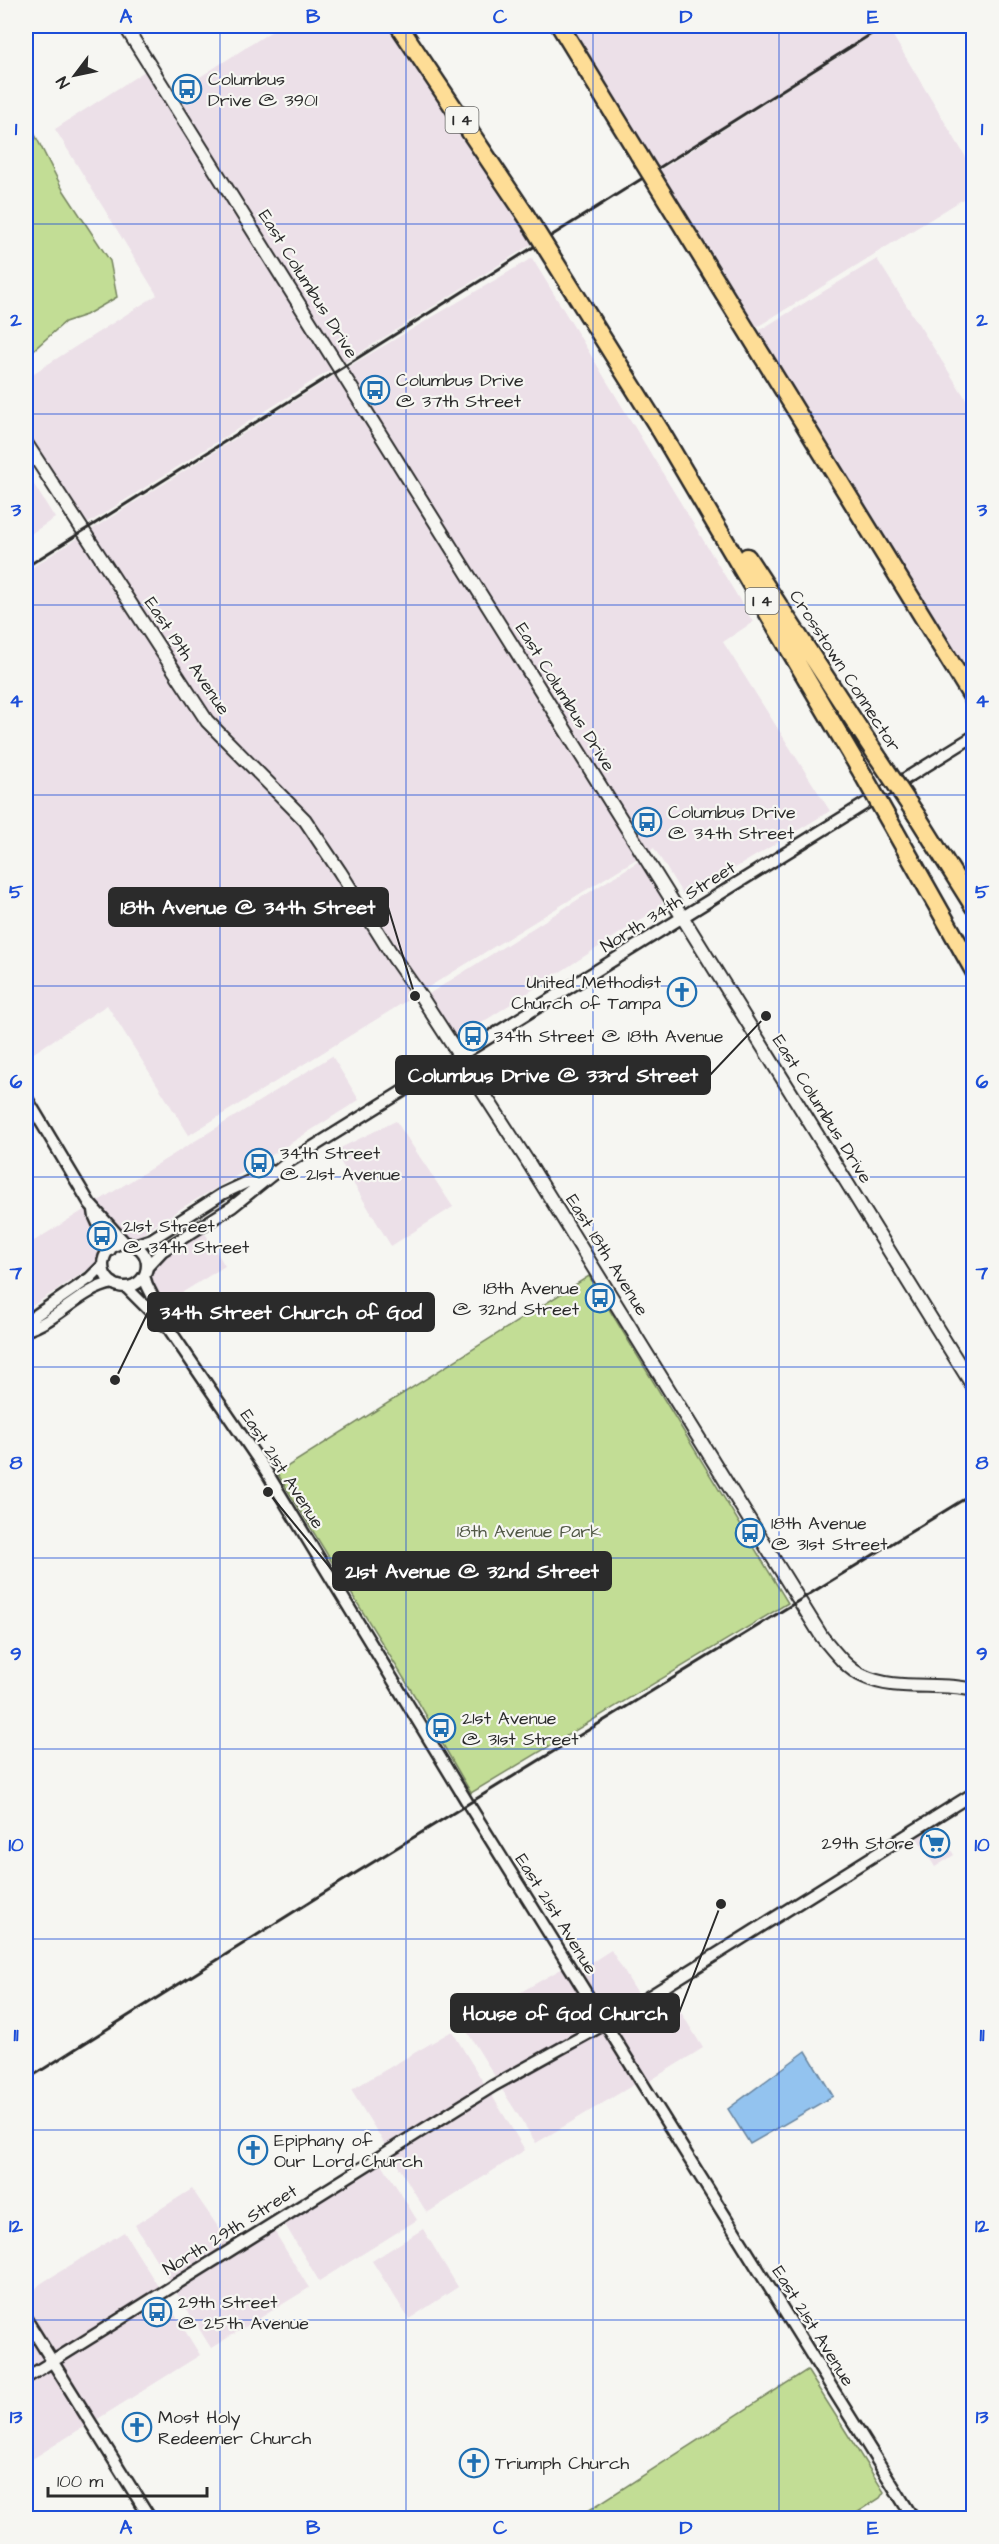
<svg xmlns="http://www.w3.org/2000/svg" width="999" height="2544" font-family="'Architects Daughter',sans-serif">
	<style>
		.built { fill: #ece0e8 }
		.green { fill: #c2dd95; stroke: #768460; stroke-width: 1.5 }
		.water { fill: #93c3ef; stroke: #6986a1; stroke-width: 1.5 }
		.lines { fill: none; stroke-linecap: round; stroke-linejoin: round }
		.tertiary-casing { stroke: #2b2b2b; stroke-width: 15 }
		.secondary-casing { stroke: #2b2b2b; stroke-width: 16 }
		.motorway-casing { stroke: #2b2b2b; stroke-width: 21 }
		.tertiary { stroke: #f6f6f2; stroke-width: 10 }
		.secondary { stroke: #f6f6f2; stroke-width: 12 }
		.motorway { stroke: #fedd96; stroke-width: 16 }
		.rail { stroke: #2b2b2b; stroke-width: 3 }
		.motorway-bridge-casing { stroke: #2b2b2b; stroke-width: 21; stroke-linecap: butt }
		.motorway-bridge { stroke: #fedd96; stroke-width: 16 }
		.grid { fill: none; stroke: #1d4ed8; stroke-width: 1.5; stroke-opacity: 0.55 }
		.labels { text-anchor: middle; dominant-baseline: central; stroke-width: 4.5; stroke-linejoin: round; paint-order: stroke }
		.shield { fill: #f6f6f2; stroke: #686867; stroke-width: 1.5 }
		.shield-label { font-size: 16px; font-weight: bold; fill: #2b2b2b }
		.poi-label { font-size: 18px; fill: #2b2b2b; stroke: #f6f6f2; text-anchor: start }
		.street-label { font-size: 18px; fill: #2b2b2b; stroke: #f6f6f2 }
		.park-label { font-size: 18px; fill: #515846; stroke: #f6f6f2 }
		.leader { fill: none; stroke: #2b2b2b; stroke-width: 2 }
		.callout-dot { fill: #2b2b2b; stroke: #f6f6f2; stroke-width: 2 }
		.callout { fill: #2b2b2b; stroke: #2b2b2b; stroke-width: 2 }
		.callout-label { font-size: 20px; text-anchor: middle; font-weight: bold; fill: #fff }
		.neatline { fill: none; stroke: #1d4ed8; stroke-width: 2 }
		.grid-label { font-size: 20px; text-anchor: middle; font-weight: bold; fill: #1d4ed8 }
	</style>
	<rect width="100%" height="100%" fill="#f6f6f2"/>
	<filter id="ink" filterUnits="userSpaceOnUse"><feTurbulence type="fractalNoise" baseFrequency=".0167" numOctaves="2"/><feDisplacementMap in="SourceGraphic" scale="12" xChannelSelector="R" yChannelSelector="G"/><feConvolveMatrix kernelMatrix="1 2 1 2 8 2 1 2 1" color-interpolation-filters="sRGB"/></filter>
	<g filter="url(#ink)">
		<path class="built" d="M269,26H398L535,242L339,366L170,96L272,31Z
			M565,26H884L654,172Z
			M887,26L973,169V193L749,332L654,174Z
			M148,69L335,367L81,528L26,440V378L157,295L55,129Z
			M532,258L753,622L723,642L830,811L685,898L654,848L189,1135L107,1005L26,1058V571L353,364Z
			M877,259L973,410V693L750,336Z
			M26,472L55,518L26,537Z
			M642,859L663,895L662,904L648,915L452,1042L424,997Z
			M332,1056L359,1100L264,1160L185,1206L26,1310V1246Z
			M396,1121L453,1207L391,1246L334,1151Z
			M202,1228L225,1266L159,1307L153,1292L151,1273L173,1246Z
			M933,1821L954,1855L935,1867L914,1833Z
			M611,1950L642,2001L604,2023L575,1973Z
			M563,1968L596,2022L496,2078L463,2025Z
			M666,1988L703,2048L643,2085L606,2026Z
			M452,2031L485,2085L386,2146L351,2090Z
			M602,2031L635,2084L536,2143L501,2088Z
			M491,2094L525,2150L427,2213L392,2156Z
			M381,2162L417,2220L319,2281L284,2223Z
			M192,2189L229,2243L169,2281L135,2225Z
			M273,2229L309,2288L211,2348L175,2290Z
			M423,2229L458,2287L409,2319L372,2261Z
			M124,2232L159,2288L54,2353L26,2308V2301L40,2284Z
			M164,2297L200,2355L96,2420L60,2363Z
			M26,2331L44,2360L26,2371Z
			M50,2369L85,2426L26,2463V2384Z"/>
		<path class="green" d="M26,120L30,125L62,188L110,261L117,297L86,315L65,322L29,354L26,355Z
			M589,1276L788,1603L471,1793L419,1703L277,1473Z
			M807,2370L884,2492L880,2498L849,2518H577Z"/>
		<path class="water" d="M806,2051L833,2096L750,2144L728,2109Z"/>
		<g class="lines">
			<g class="tertiary-casing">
				<path id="tertiary" d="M26,1097L90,1204L125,1243
					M94,1210L95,1217L110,1250
					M103 1265a22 22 0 1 1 44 0a22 22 0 1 1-44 0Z
					M134,1245L152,1239L222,1194L271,1171
					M147,1267L162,1251L232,1207L287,1163L974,736
					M144,1276L147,1285L169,1329L266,1471L469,1805L913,2518
					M126,1287L166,1327
					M26,1322L90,1278L103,1265
					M26,1330C58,1321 80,1289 113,1283
					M26,2319L150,2518
					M26,2378L493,2086L605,2024L974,1793"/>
			</g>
			<g class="secondary-casing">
				<path id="secondary" d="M125,26L683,918L974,1388
					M26,443L207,721L305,820L340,872L394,958L422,998L528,1162L822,1637C834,1651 846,1668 863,1676C896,1692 938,1681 974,1690"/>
			</g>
			<g class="motorway-casing">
				<path id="motorway" d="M399,26L525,214
					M560,26L639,155
					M763,357L974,700
					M660,430L862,773
					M747,557L879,759
					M917,816L974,907
					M895,831L974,971"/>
			</g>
			<use href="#tertiary" class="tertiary"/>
			<use href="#secondary" class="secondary"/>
			<use href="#motorway" class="motorway"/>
			<path class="rail" d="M26,567L884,26
				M26,2080L354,1874L974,1493"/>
			<g class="motorway-bridge-casing">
				<path id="motorway-bridge" d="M639,155L763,357
					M525,214L660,430
					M879,759L917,816
					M862,773L895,831"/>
			</g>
			<use href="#motorway-bridge" class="motorway-bridge"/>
		</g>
	</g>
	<path class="grid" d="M220,26V2518M406,26V2518M593,26V2518M779,26V2518M26,224H974M26,414H974M26,605H974M26,795H974M26,986H974M26,1177H974M26,1367H974M26,1558H974M26,1749H974M26,1939H974M26,2130H974M26,2320H974"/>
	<defs>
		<g id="bus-ring" transform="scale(1.5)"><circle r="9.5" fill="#f6f6f2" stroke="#1f6fb2" stroke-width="1.5"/><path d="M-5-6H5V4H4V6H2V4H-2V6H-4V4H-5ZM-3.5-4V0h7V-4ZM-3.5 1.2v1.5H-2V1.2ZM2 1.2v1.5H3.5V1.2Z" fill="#1f6fb2"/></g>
		<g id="church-ring" transform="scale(1.5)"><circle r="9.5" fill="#f6f6f2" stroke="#1f6fb2" stroke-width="1.5"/><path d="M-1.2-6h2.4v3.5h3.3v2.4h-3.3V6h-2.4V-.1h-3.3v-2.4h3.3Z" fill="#1f6fb2"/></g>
		<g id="supermarket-ring" transform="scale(1.5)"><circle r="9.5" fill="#f6f6f2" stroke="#1f6fb2" stroke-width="1.5"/><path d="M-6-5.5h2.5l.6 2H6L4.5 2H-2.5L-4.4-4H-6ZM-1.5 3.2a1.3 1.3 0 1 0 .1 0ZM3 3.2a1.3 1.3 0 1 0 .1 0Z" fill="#1f6fb2"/></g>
	</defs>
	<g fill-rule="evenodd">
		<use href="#bus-ring" x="187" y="89"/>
		<use href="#bus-ring" x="375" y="390"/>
		<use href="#bus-ring" x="647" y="822"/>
		<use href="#church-ring" x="682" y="992"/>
		<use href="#bus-ring" x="473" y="1036"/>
		<use href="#bus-ring" x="259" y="1163"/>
		<use href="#bus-ring" x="102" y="1236"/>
		<use href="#bus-ring" x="600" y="1298"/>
		<use href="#bus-ring" x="750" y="1533"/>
		<use href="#bus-ring" x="441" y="1728"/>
		<use href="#supermarket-ring" x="935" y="1843"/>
		<use href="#church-ring" x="253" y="2150"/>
		<use href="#bus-ring" x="157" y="2312"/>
		<use href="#church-ring" x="137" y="2427"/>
		<use href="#church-ring" x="474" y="2463"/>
	</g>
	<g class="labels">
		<g class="shield">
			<rect x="445.5" y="107" width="33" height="26" rx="4.5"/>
			<rect x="745.5" y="588" width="33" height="26" rx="4.5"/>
		</g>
		<g class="shield-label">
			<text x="462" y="120">I 4</text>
			<text x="762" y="601">I 4</text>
		</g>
		<g class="poi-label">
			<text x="208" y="79">Columbus<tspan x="208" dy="21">Drive @ 3901</tspan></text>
			<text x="396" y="380">Columbus Drive<tspan x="396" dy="21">@ 37th Street</tspan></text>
			<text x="668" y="812">Columbus Drive<tspan x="668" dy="21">@ 34th Street</tspan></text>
			<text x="661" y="982" text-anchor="end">United Methodist<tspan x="661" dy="21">Church of Tampa</tspan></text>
			<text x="494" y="1036">34th Street @ 18th Avenue</text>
			<text x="280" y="1153">34th Street<tspan x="280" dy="21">@ 21st Avenue</tspan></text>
			<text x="123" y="1226">21st Street<tspan x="123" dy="21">@ 34th Street</tspan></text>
			<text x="579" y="1288" text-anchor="end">18th Avenue<tspan x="579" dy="21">@ 32nd Street</tspan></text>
			<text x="771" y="1523">18th Avenue<tspan x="771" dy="21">@ 31st Street</tspan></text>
			<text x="462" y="1718">21st Avenue<tspan x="462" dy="21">@ 31st Street</tspan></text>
			<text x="914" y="1843" text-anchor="end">29th Store</text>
			<text x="274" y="2140">Epiphany of<tspan x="274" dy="21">Our Lord Church</tspan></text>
			<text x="178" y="2302">29th Street<tspan x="178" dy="21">@ 25th Avenue</tspan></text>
			<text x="158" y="2417">Most Holy<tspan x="158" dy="21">Redeemer Church</tspan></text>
			<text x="495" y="2463">Triumph Church</text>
		</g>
		<g class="street-label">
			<text transform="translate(308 284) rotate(58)">East Columbus Drive</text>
			<text transform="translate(187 656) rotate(56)">East 19th Avenue</text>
			<text transform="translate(845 671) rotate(57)">Crosstown Connector</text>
			<text transform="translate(565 697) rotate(58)">East Columbus Drive</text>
			<text transform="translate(668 907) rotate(-32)">North 34th Street</text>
			<text transform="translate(822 1109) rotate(58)">East Columbus Drive</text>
			<text transform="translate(607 1255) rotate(58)">East 18th Avenue</text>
			<text transform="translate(282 1469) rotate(57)">East 21st Avenue</text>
			<text transform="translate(556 1914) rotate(58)">East 21st Avenue</text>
			<text transform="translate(230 2230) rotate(-32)">North 29th Street</text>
			<text transform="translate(813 2326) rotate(58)">East 21st Avenue</text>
		</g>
		<g class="park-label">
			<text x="529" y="1531">18th Avenue Park</text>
		</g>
	</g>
	<path class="leader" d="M415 996L388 907M766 1016L710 1075M115 1380L148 1312M268 1492L333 1571M721 1904L679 2013"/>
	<g class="callout-dot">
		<circle cx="415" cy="996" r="6"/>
		<circle cx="766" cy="1016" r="6"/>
		<circle cx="115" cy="1380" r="6"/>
		<circle cx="268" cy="1492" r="6"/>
		<circle cx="721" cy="1904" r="6"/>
	</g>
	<g class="callout">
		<rect x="109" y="888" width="279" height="38" rx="6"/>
		<rect x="396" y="1056" width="314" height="38" rx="6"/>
		<rect x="148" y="1293" width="286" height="38" rx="6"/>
		<rect x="333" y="1552" width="278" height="38" rx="6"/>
		<rect x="451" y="1994" width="228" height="38" rx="6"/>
	</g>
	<g class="callout-label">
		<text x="248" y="914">18th Avenue @ 34th Street</text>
		<text x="553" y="1082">Columbus Drive @ 33rd Street</text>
		<text x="291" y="1319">34th Street Church of God</text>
		<text x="472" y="1578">21st Avenue @ 32nd Street</text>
		<text x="565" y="2020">House of God Church</text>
	</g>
	<rect width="999" height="2544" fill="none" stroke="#f6f6f2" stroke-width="66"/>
	<g transform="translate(75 75) rotate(238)" stroke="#f6f6f2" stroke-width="4.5" paint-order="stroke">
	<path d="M0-4.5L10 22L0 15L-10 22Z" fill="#2b2b2b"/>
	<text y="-9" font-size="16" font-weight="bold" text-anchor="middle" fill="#2b2b2b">N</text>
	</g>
	<path d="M48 2487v9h159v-9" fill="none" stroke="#2b2b2b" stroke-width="3"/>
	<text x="57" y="2487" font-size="18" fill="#2b2b2b" stroke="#f6f6f2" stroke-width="4.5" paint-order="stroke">100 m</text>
	<rect x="33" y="33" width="933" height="2478" class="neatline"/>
	<g class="grid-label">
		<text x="126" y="23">A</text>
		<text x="313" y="23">B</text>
		<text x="500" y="23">C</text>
		<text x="686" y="23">D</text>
		<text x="873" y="23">E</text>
		<text x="16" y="135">1</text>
		<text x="982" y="135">1</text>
		<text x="16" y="326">2</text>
		<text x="982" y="326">2</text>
		<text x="16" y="516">3</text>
		<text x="982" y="516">3</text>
		<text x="16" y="707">4</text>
		<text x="982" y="707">4</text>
		<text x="16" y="898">5</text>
		<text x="982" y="898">5</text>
		<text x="16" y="1088">6</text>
		<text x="982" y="1088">6</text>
		<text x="16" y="1279">7</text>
		<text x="982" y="1279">7</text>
		<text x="16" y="1469">8</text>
		<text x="982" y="1469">8</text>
		<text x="16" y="1660">9</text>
		<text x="982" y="1660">9</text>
		<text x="16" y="1851">10</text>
		<text x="982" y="1851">10</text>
		<text x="16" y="2041">11</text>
		<text x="982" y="2041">11</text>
		<text x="16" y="2232">12</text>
		<text x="982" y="2232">12</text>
		<text x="16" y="2423">13</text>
		<text x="982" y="2423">13</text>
		<text x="126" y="2534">A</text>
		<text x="313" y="2534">B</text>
		<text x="500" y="2534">C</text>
		<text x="686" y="2534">D</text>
		<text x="873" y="2534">E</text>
	</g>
</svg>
